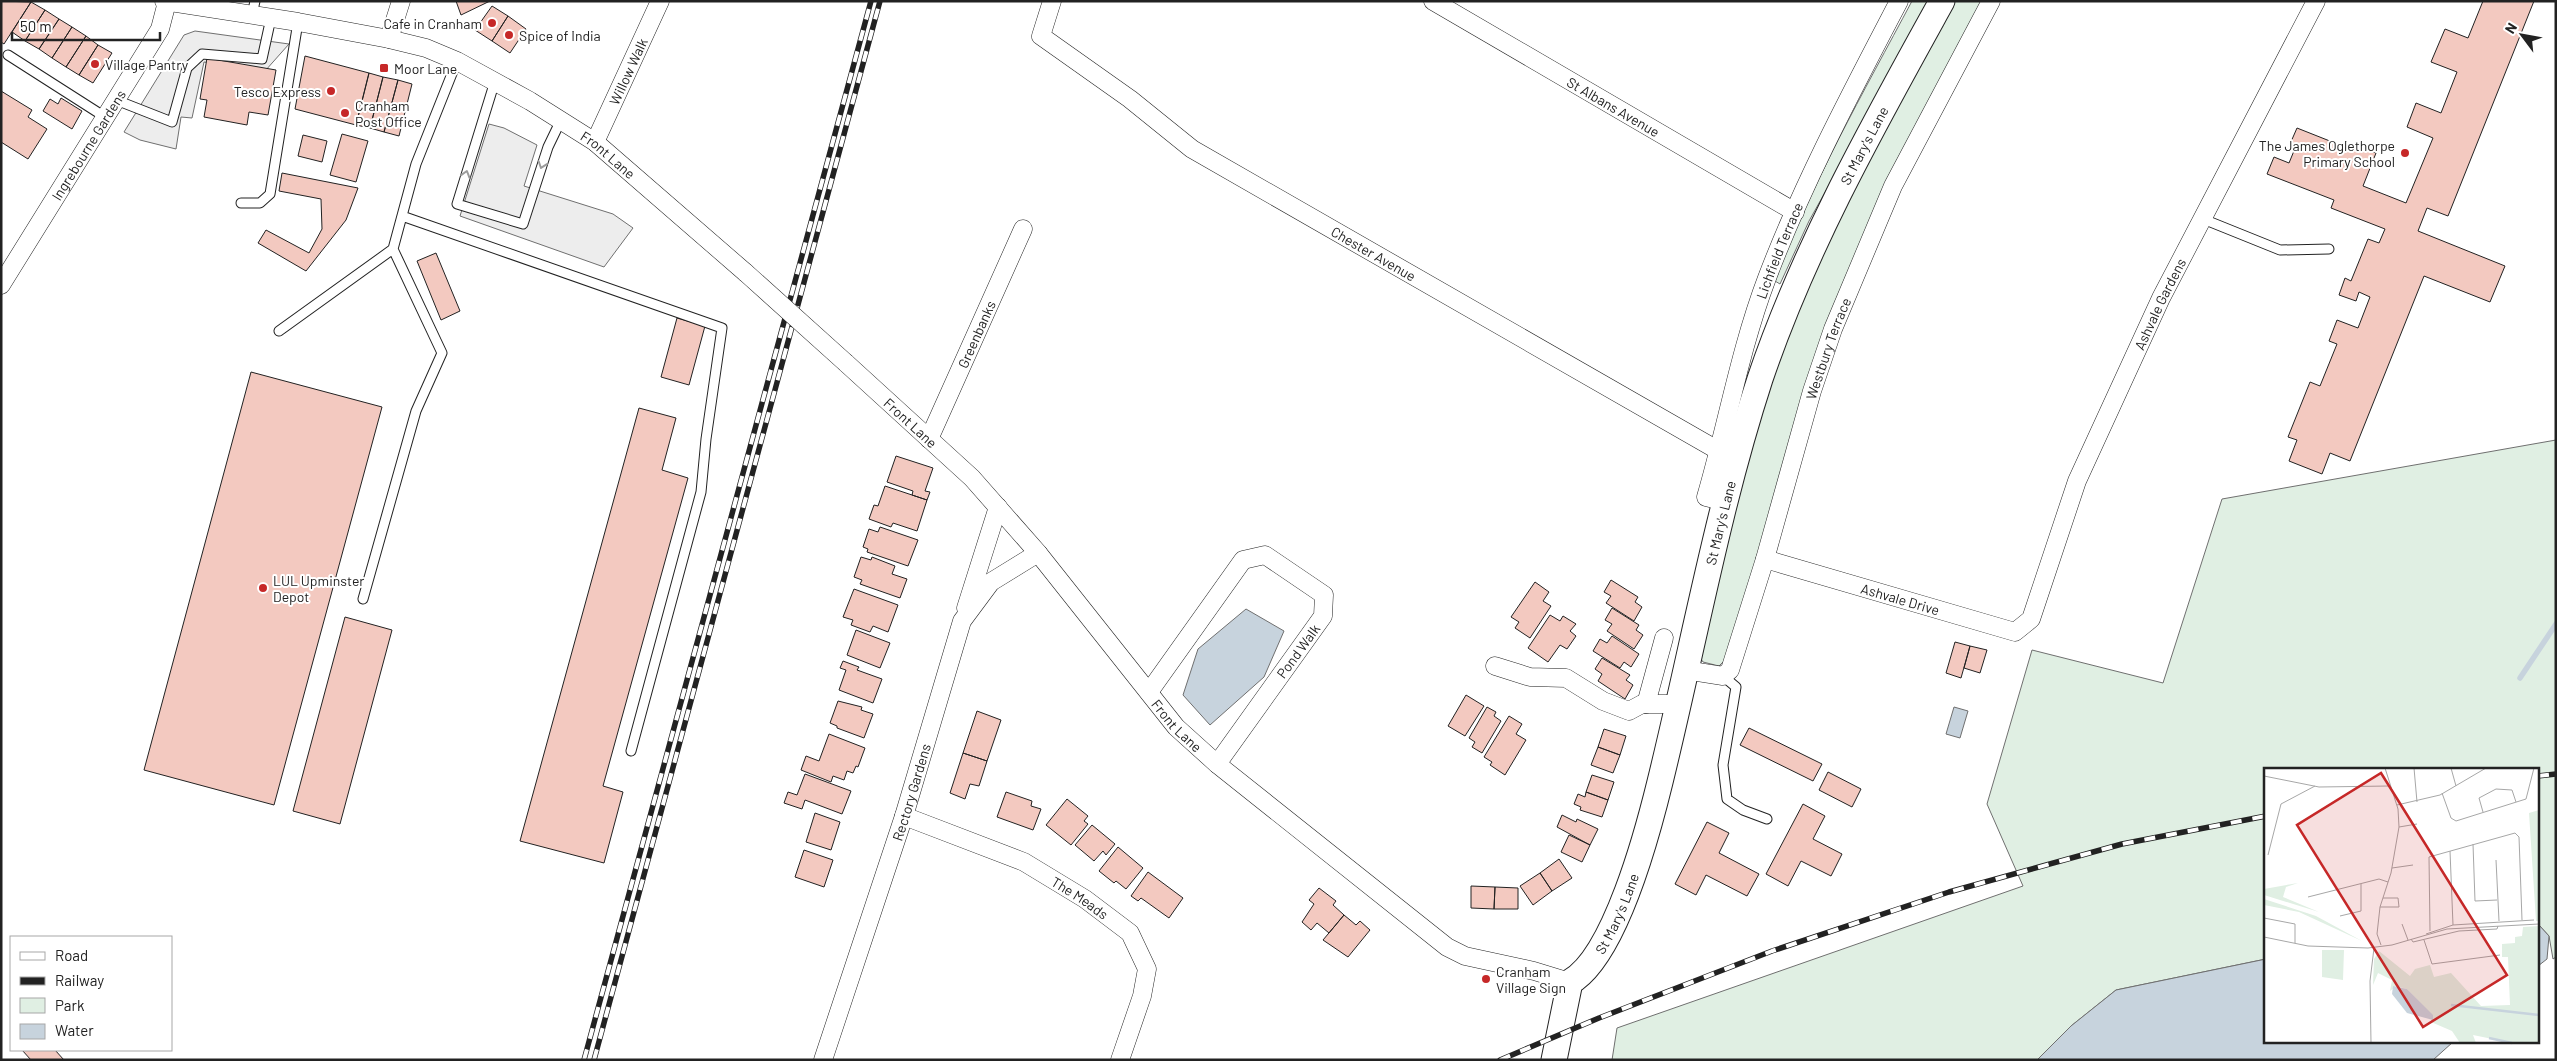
<svg xmlns="http://www.w3.org/2000/svg" width="2557" height="1061" font-family="Barlow,sans-serif">
	<style>
		.green { fill: #e0efe3; stroke: #6f6f6f }
		.parking { fill: #ededed; stroke: #6f6f6f }
		.water { fill: #c7d3dd; stroke: #6f6f6f }
		.lines { fill: none; stroke-linecap: round; stroke-linejoin: round }
		.stream { stroke: #c7d3dd; stroke-width: 5.5 }
		.building { fill: #f3c9c0; stroke: #222 }
		.service-casing { stroke: #222; stroke-width: 11 }
		.minor-casing { stroke: #222; stroke-width: 19 }
		.secondary-casing { stroke: #222; stroke-width: 27 }
		.service { stroke: #fff; stroke-width: 9 }
		.minor { stroke: #fff; stroke-width: 18 }
		.secondary { stroke: #fff; stroke-width: 25 }
		.rail-casing { stroke: #222; stroke-width: 5.5 }
		.rail { stroke: #fff; stroke-width: 4; stroke-dasharray: 11; stroke-linecap: butt }
		.minor-bridge-casing { stroke: #222; stroke-width: 19; stroke-linecap: butt }
		.minor-bridge { stroke: #fff; stroke-width: 18 }
		.oneway { stroke: #9c9c9c }
		.poi-dot { fill: #c62828; stroke: #fff; stroke-width: 2 }
		.labels { text-anchor: middle; dominant-baseline: central; stroke-width: 4; stroke-linejoin: round; paint-order: stroke }
		.poi-label { font-size: 14px; fill: #222; stroke: #fff; text-anchor: start }
		.street-label { font-size: 14px; fill: #222; stroke: #fff }
		.inset-river { fill: none; stroke: #c7d3dd; stroke-width: 2.5 }
		.inset-road { fill: none; stroke: #a7a7a7; stroke-width: 1 }
		.view { fill: #c62828; fill-opacity: 0.15; stroke: #c62828; stroke-width: 2.5 }
		.inset-edge { fill: none; stroke: #222; stroke-width: 2.5 }
	</style>
	<rect width="100%" height="100%" fill="#fff"/>
	<path class="green" d="M1912,1H1932L1809,221L1780,284L1775,281C1811,184 1863,93 1912,1Z
		M1955,1H1982L1885,188L1730,655L1719,666L1703,662L1695,650L1761,408L1811,269L1868,151Z
		M2556,440V957L2553,959L2549,936L2538,924V770H2266V959L2116,990L2071,1026L2037,1060H1612L1617,1028L2023,886L1987,804L2032,650L2163,683L2222,499Z"/>
	<path class="parking" d="M195,31L289,44L265,71L204,62L192,118L181,117L176,149L140,140L124,132L184,35Z
		M489,124L504,128L537,145L524,186L613,214L633,228L604,267L460,216Z"/>
	<path class="water" d="M1246,609L1284,631L1264,677L1210,725L1183,695L1198,649Z
		M1954,707L1968,711L1960,738L1946,734Z
		M2538,924L2549,936L2547,959L2538,966Z
		M2266,959V1042H2453L2433,1060H2037L2071,1026L2116,990Z"/>
	<g class="lines">
		<path class="stream" d="M2520,678L2556,624"/>
	</g>
	<path class="building" d="M1,1L31,2L4,44L1,42Z
		M456,1H490L461,15Z
		M2483,1H2534L2448,216L2427,208L2418,231L2505,266L2490,302L2424,276L2350,461L2330,453L2322,474L2289,461L2297,440L2288,437L2310,382L2320,386L2337,344L2329,341L2337,320L2358,328L2370,297L2359,292L2356,301L2339,295L2345,278L2351,281L2368,239L2379,243L2385,229L2331,208L2334,200L2267,174L2274,157L2289,163L2296,146L2290,144L2297,128L2350,149L2353,144L2376,153L2363,186L2406,203L2433,138L2407,127L2416,103L2441,113L2457,72L2431,62L2445,29L2468,38Z
		M31,2L45,10L25,41L12,32Z
		M492,6L508,16L492,41L475,30Z
		M45,10L59,19L39,49L25,41Z
		M508,16L526,29L510,53L492,41Z
		M59,19L72,27L52,58L39,49Z
		M72,27L86,36L66,67L52,58Z
		M86,36L98,45L79,75L66,67Z
		M98,45L112,53L93,83L79,75Z
		M305,56L369,73L356,125L295,109Z
		M207,58L276,70L268,115L249,112L247,125L204,117L207,100L200,99Z
		M369,73L383,77L370,128L356,125Z
		M383,77L398,80L384,132L370,128Z
		M398,80L412,84L399,136L384,132Z
		M1,91L32,110L28,117L47,129L28,159L1,142Z
		M61,98L82,111L72,129L43,111L50,99L58,104Z
		M342,134L368,141L356,182L330,175Z
		M303,135L327,141L322,162L298,156Z
		M282,173L358,188L346,220L306,271L258,243L266,230L309,253L322,229L321,199L279,191Z
		M436,253L460,311L441,320L417,261Z
		M677,318L705,326L689,385L661,377Z
		M251,372L382,407L274,805L144,770Z
		M639,408L676,418L662,470L688,478L603,786L623,792L604,863L520,841Z
		M896,456L933,468L925,491L930,492L927,500L912,495L913,491L887,482Z
		M885,486L927,500L917,531L893,523L891,527L869,519L874,505L878,506Z
		M880,527L918,540L908,566L867,552L868,549L863,547L869,529L878,532Z
		M861,557L871,560L872,557L895,566L892,574L907,579L900,598L860,584L862,580L854,577Z
		M1611,580L1638,597L1635,602L1642,607L1634,621L1606,603L1611,596L1604,592Z
		M1535,582L1549,592L1543,601L1551,606L1530,638L1515,628L1519,622L1511,617Z
		M854,589L898,605L888,632L873,626L870,632L851,625L853,620L843,617Z
		M1612,608L1639,625L1636,630L1643,635L1634,649L1607,631L1612,624L1605,620Z
		M1550,615L1560,621L1563,616L1576,624L1570,631L1576,636L1567,649L1560,645L1548,662L1528,648Z
		M345,617L392,630L340,824L293,811Z
		M856,630L890,643L880,668L847,655Z
		M1612,636L1639,654L1631,667L1624,662L1620,668L1593,651L1600,639L1607,643Z
		M1955,642L1970,646L1961,678L1946,673Z
		M1970,646L1987,650L1980,673L1964,668Z
		M1602,658L1630,675L1626,680L1633,685L1625,699L1598,681L1602,674L1595,669Z
		M843,661L859,667L857,670L882,679L873,703L839,690L846,670L840,668Z
		M1466,695L1484,706L1465,736L1448,726Z
		M838,701L862,707L861,710L873,714L864,738L837,728V726L830,723Z
		M1487,707L1496,712L1494,716L1501,721L1482,753L1472,747L1475,742L1469,738Z
		M977,711L1001,720L987,761L963,753Z
		M1509,716L1522,724L1516,734L1526,740L1505,775L1490,765L1492,762L1484,757Z
		M1749,728L1822,764L1813,781L1740,745Z
		M1604,729L1626,736L1620,755L1598,747Z
		M829,734L865,748L858,767L856,766L853,773L847,771L844,780L833,776L831,782L801,770L806,756L819,761Z
		M1598,747L1620,755L1613,773L1591,765Z
		M963,753L987,761L979,786L970,784L965,799L950,793Z
		M1828,772L1861,789L1852,807L1819,790Z
		M805,774L851,791L842,814L805,800L802,809L784,803L788,792L797,795Z
		M1592,775L1614,782L1608,800L1586,792Z
		M1006,792L1032,801L1031,806L1041,809L1033,830L997,817Z
		M1586,792L1608,800L1602,817L1580,810L1581,807L1574,804L1578,794L1585,797Z
		M1067,799L1088,816L1084,821L1088,824L1071,845L1046,825Z
		M1803,804L1825,816L1813,839L1842,854L1831,876L1801,861L1788,886L1766,874Z
		M815,813L840,822L831,850L806,842Z
		M1562,815L1576,822L1577,819L1598,829L1590,845L1557,827Z
		M1707,822L1729,833L1719,853L1759,874L1747,896L1706,875L1696,895L1675,884Z
		M1092,825L1115,844L1106,855L1103,851L1094,861L1075,845Z
		M1569,835L1590,845L1582,862L1561,852Z
		M1118,847L1143,868L1126,889L1116,881L1114,883L1099,871Z
		M804,850L833,860L824,887L795,877Z
		M1559,859L1572,878L1552,891L1540,873Z
		M1148,872L1183,898L1169,918L1141,898L1138,901L1131,896Z
		M1540,873L1552,891L1533,905L1520,886Z
		M1471,886L1495,887L1494,909L1471,908Z
		M1495,887L1518,888V909H1494Z
		M1319,888L1336,901L1333,905L1344,915L1329,933L1317,923L1311,930L1302,922L1314,904L1309,900Z
		M1344,915L1356,925L1360,921L1370,930L1348,957L1323,940Z
		M22,1050H55L64,1060H31Z"/>
	<g class="lines">
		<g class="service-casing">
			<path id="service" d="M252,15L255,1
				M8,55L105,117
				M495,81L457,204L523,224L548,147L561,120
				M116,100L172,122L187,68L202,54L262,59L271,18
				M241,203H260L270,194L298,22
				M402,216L722,328L706,439L701,492L631,751
				M2203,219L2280,250L2329,249
				M279,331L393,249L416,164L457,61
				M363,599L416,411L442,353L393,249
				M1723,676L1736,687L1723,765L1727,799L1743,810L1767,819"/>
		</g>
		<g class="minor-casing">
			<g id="minor">
				<path id="s1" d="M164,1L298,22L389,39L426,48L457,61L530,101L595,142L746,273"/>
				<path id="s2" d="M1052,1L1041,36L1130,99L1192,149L1719,451"/>
				<path id="s3" d="M1433,1L1795,212"/>
				<path d="M389,39L401,1"/>
				<path id="s4" d="M595,142L660,1"/>
				<path id="s5" d="M1,285L160,29L167,2"/>
				<path id="s6" d="M846,363L972,478L1038,553L1176,727L1217,764L1447,947L1465,956L1534,971L1570,982"/>
				<path id="s7" d="M929,439L1023,229"/>
				<path id="s8" d="M1726,502L1706,497C1727,425 1740,349 1767,278C1803,183 1852,91 1899,1"/>
				<path id="s9" d="M1765,559L2015,632L2031,619L2077,481L2161,298L2316,1"/>
				<path d="M966,608L998,507"/>
				<path d="M1495,666L1530,677L1566,678L1603,701L1629,711L1642,704H1679"/>
				<path id="s10" d="M1685,670L1723,676L1730,670L1765,559L1812,391L1833,329L1893,186L1991,1"/>
				<path d="M1149,692L1243,560L1265,555L1324,595L1323,616L1217,764"/>
				<path d="M1646,704L1664,638"/>
				<path id="s11" d="M904,816L1024,862L1085,899L1130,933L1147,969L1142,996L1120,1060"/>
				<path id="s12" d="M823,1060L904,816L962,621L991,582L1038,553"/>
			</g>
		</g>
		<g class="secondary-casing">
			<g id="secondary">
				<path id="s13" d="M1554,1060L1570,982C1615,957 1648,831 1660,782C1693,648 1717,511 1760,379C1805,246 1874,124 1942,1"/>
			</g>
		</g>
		<use href="#service" class="service"/>
		<use href="#minor" class="minor"/>
		<use href="#secondary" class="secondary"/>
		<g class="rail-casing">
			<path id="rail" d="M2538,776L2556,774
				M584,1060L871,1
				M594,1060L880,1
				M1500,1060L1599,1018L1772,951L1949,892L2122,844L2266,816"/>
		</g>
		<use href="#rail" class="rail"/>
		<g class="minor-bridge-casing">
			<path id="minor-bridge" d="M746,273L846,363"/>
		</g>
		<use href="#minor-bridge" class="minor-bridge"/>
	</g>
	<defs><path id="oneway-chevron" d="M-2-3.5L2.5 0L-2 3.5" fill="none" stroke-width="1.6" stroke-linecap="round" stroke-linejoin="round" transform="scale(1.25)"/></defs>
	<g class="oneway">
		<use href="#oneway-chevron" transform="translate(542 165) rotate(109)"/>
		<use href="#oneway-chevron" transform="translate(466 174) rotate(-73)"/>
	</g>
	<g class="poi-dot">
		<circle cx="492" cy="23" r="5"/>
		<circle cx="509" cy="35" r="5"/>
		<circle cx="95" cy="64" r="5"/>
		<rect x="379" y="63" width="10" height="10" rx="2.5"/>
		<circle cx="331" cy="91" r="5"/>
		<circle cx="345" cy="113" r="5"/>
		<circle cx="2405" cy="153" r="5"/>
		<circle cx="263" cy="588" r="5"/>
		<circle cx="1486" cy="979" r="5"/>
	</g>
	<g class="labels">
		<g class="poi-label">
			<text x="482" y="23" text-anchor="end">Cafe in Cranham</text>
			<text x="519" y="35">Spice of India</text>
			<text x="105" y="64">Village Pantry</text>
			<text x="394" y="68">Moor Lane</text>
			<text x="321" y="91" text-anchor="end">Tesco Express</text>
			<text x="355" y="105">Cranham<tspan x="355" dy="16">Post Office</tspan></text>
			<text x="2395" y="145" text-anchor="end">The James Oglethorpe<tspan x="2395" dy="16">Primary School</tspan></text>
			<text x="273" y="580">LUL Upminster<tspan x="273" dy="16">Depot</tspan></text>
			<text x="1496" y="971">Cranham<tspan x="1496" dy="16">Village Sign</tspan></text>
		</g>
		<g class="street-label">
			<text stroke="none"><textPath href="#s4" startOffset="78">Willow Walk</textPath></text>
			<text stroke="none"><textPath href="#s3" startOffset="209">St Albans Avenue</textPath></text>
			<text stroke="none"><textPath href="#s5" startOffset="165">Ingrebourne Gardens</textPath></text>
			<text stroke="none"><textPath href="#s13" startOffset="974">St Mary's Lane</textPath></text>
			<text stroke="none"><textPath href="#s1" startOffset="478">Front Lane</textPath></text>
			<text stroke="none"><textPath href="#s8" startOffset="278">Lichfield Terrace</textPath></text>
			<text stroke="none"><textPath href="#s2" startOffset="435">Chester Avenue</textPath></text>
			<text stroke="none"><textPath href="#s9" startOffset="622">Ashvale Gardens</textPath></text>
			<text stroke="none"><textPath href="#s7" startOffset="115">Greenbanks</textPath></text>
			<text stroke="none"><textPath href="#s10" startOffset="384">Westbury Terrace</textPath></text>
			<text stroke="none"><textPath href="#s6" startOffset="88">Front Lane</textPath></text>
			<text stroke="none"><textPath href="#s13" startOffset="569">St Mary's Lane</textPath></text>
			<text stroke="none"><textPath href="#s9" startOffset="141">Ashvale Drive</textPath></text>
			<text transform="translate(1298 651) rotate(-54)">Pond Walk</text>
			<text stroke="none"><textPath href="#s6" startOffset="492">Front Lane</textPath></text>
			<text stroke="none"><textPath href="#s12" startOffset="282">Rectory Gardens</textPath></text>
			<text stroke="none"><textPath href="#s11" startOffset="195">The Meads</textPath></text>
			<text stroke="none"><textPath href="#s13" startOffset="164">St Mary's Lane</textPath></text>
		</g>
	</g>
	<g transform="translate(2264 768)">
		<rect width="275" height="275" fill="#fff"/>
		<path d="M275,42V153H272L265,45ZM34,115L22,119L19,129L55,144L0,127V121ZM0,131L52,148L98,173L35,144L0,137ZM275,158V275H248L209,267L212,275H196L188,263L167,254L168,247L143,221L132,218L126,223L128,212L114,205L109,217L110,191L115,183L146,208L151,201L166,197L170,209L187,205L217,238L246,237L244,189H238V176L251,175V169L258,168L259,159ZM58,182H80L79,212L58,209Z" fill="#e0efe3"/>
		<path d="M129,218L143,221L169,247V252L143,245L128,226Z" fill="#c7d3dd"/>
		<path class="inset-river" d="M187,237L275,247M225,270L248,275"/>
		<path class="inset-road" d="M150,0L153,34M187,0L192,18M0,8L55,19L125,18M178,25L187,50L192,53L262,31L270,0M133,37L176,27L222,0M219,44L215,30L232,21L248,22L252,34M135,59L153,56M209,76L211,133L233,132M186,83L189,157M4,87L17,36L51,18M232,92L235,153M128,100L149,97M44,129L115,111L124,114M116,139H135L134,130H119M76,148L97,143V116M0,150L31,156V175M138,156L144,172M166,163L165,89L251,65L255,69L258,152M162,166L189,157L270,152M0,169L44,178L104,180L128,177L183,161L275,156M147,171L149,174L195,163L233,161L234,158M160,172L168,196L236,187M117,177L113,166L116,139L127,105L135,59L134,41L121,0M107,275L106,213L110,180"/>
		<path class="view" d="M117,5L243,207L159,259L33,57Z"/>
		<rect width="275" height="275" class="inset-edge"/>
	</g>
	<rect width="2557" height="1061" fill="none" stroke="#222222" stroke-width="5"/>
	<rect x="10" y="936" width="162" height="115" fill="#ffffff" stroke="#a7a7a7"/>
	<rect x="20" y="952" width="25" height="8" fill="#ffffff" stroke="#a7a7a7"/>
	<text x="55" y="961" font-size="15" fill="#222222">Road</text>
	<rect x="20" y="977" width="25" height="8" fill="#222222" stroke="#a7a7a7"/>
	<text x="55" y="986" font-size="15" fill="#222222">Railway</text>
	<rect x="20" y="998" width="25" height="15" fill="#e0efe3" stroke="#a7a7a7"/>
	<text x="55" y="1011" font-size="15" fill="#222222">Park</text>
	<rect x="20" y="1024" width="25" height="15" fill="#c7d3dd" stroke="#a7a7a7"/>
	<text x="55" y="1036" font-size="15" fill="#222222">Water</text>
	<g transform="translate(2522 35) rotate(302)" stroke="#ffffff" stroke-width="4" paint-order="stroke">
	<path d="M0-4L9 19L0 12L-9 19Z" fill="#222222"/>
	<text y="-8" font-size="14" font-weight="bold" text-anchor="middle" fill="#222222">N</text>
	</g>
	<path d="M12 32v8h148v-8" fill="none" stroke="#222222" stroke-width="2.5"/>
	<text x="20" y="32" font-size="15" fill="#222222" stroke="#ffffff" stroke-width="4" paint-order="stroke">50 m</text>
</svg>
